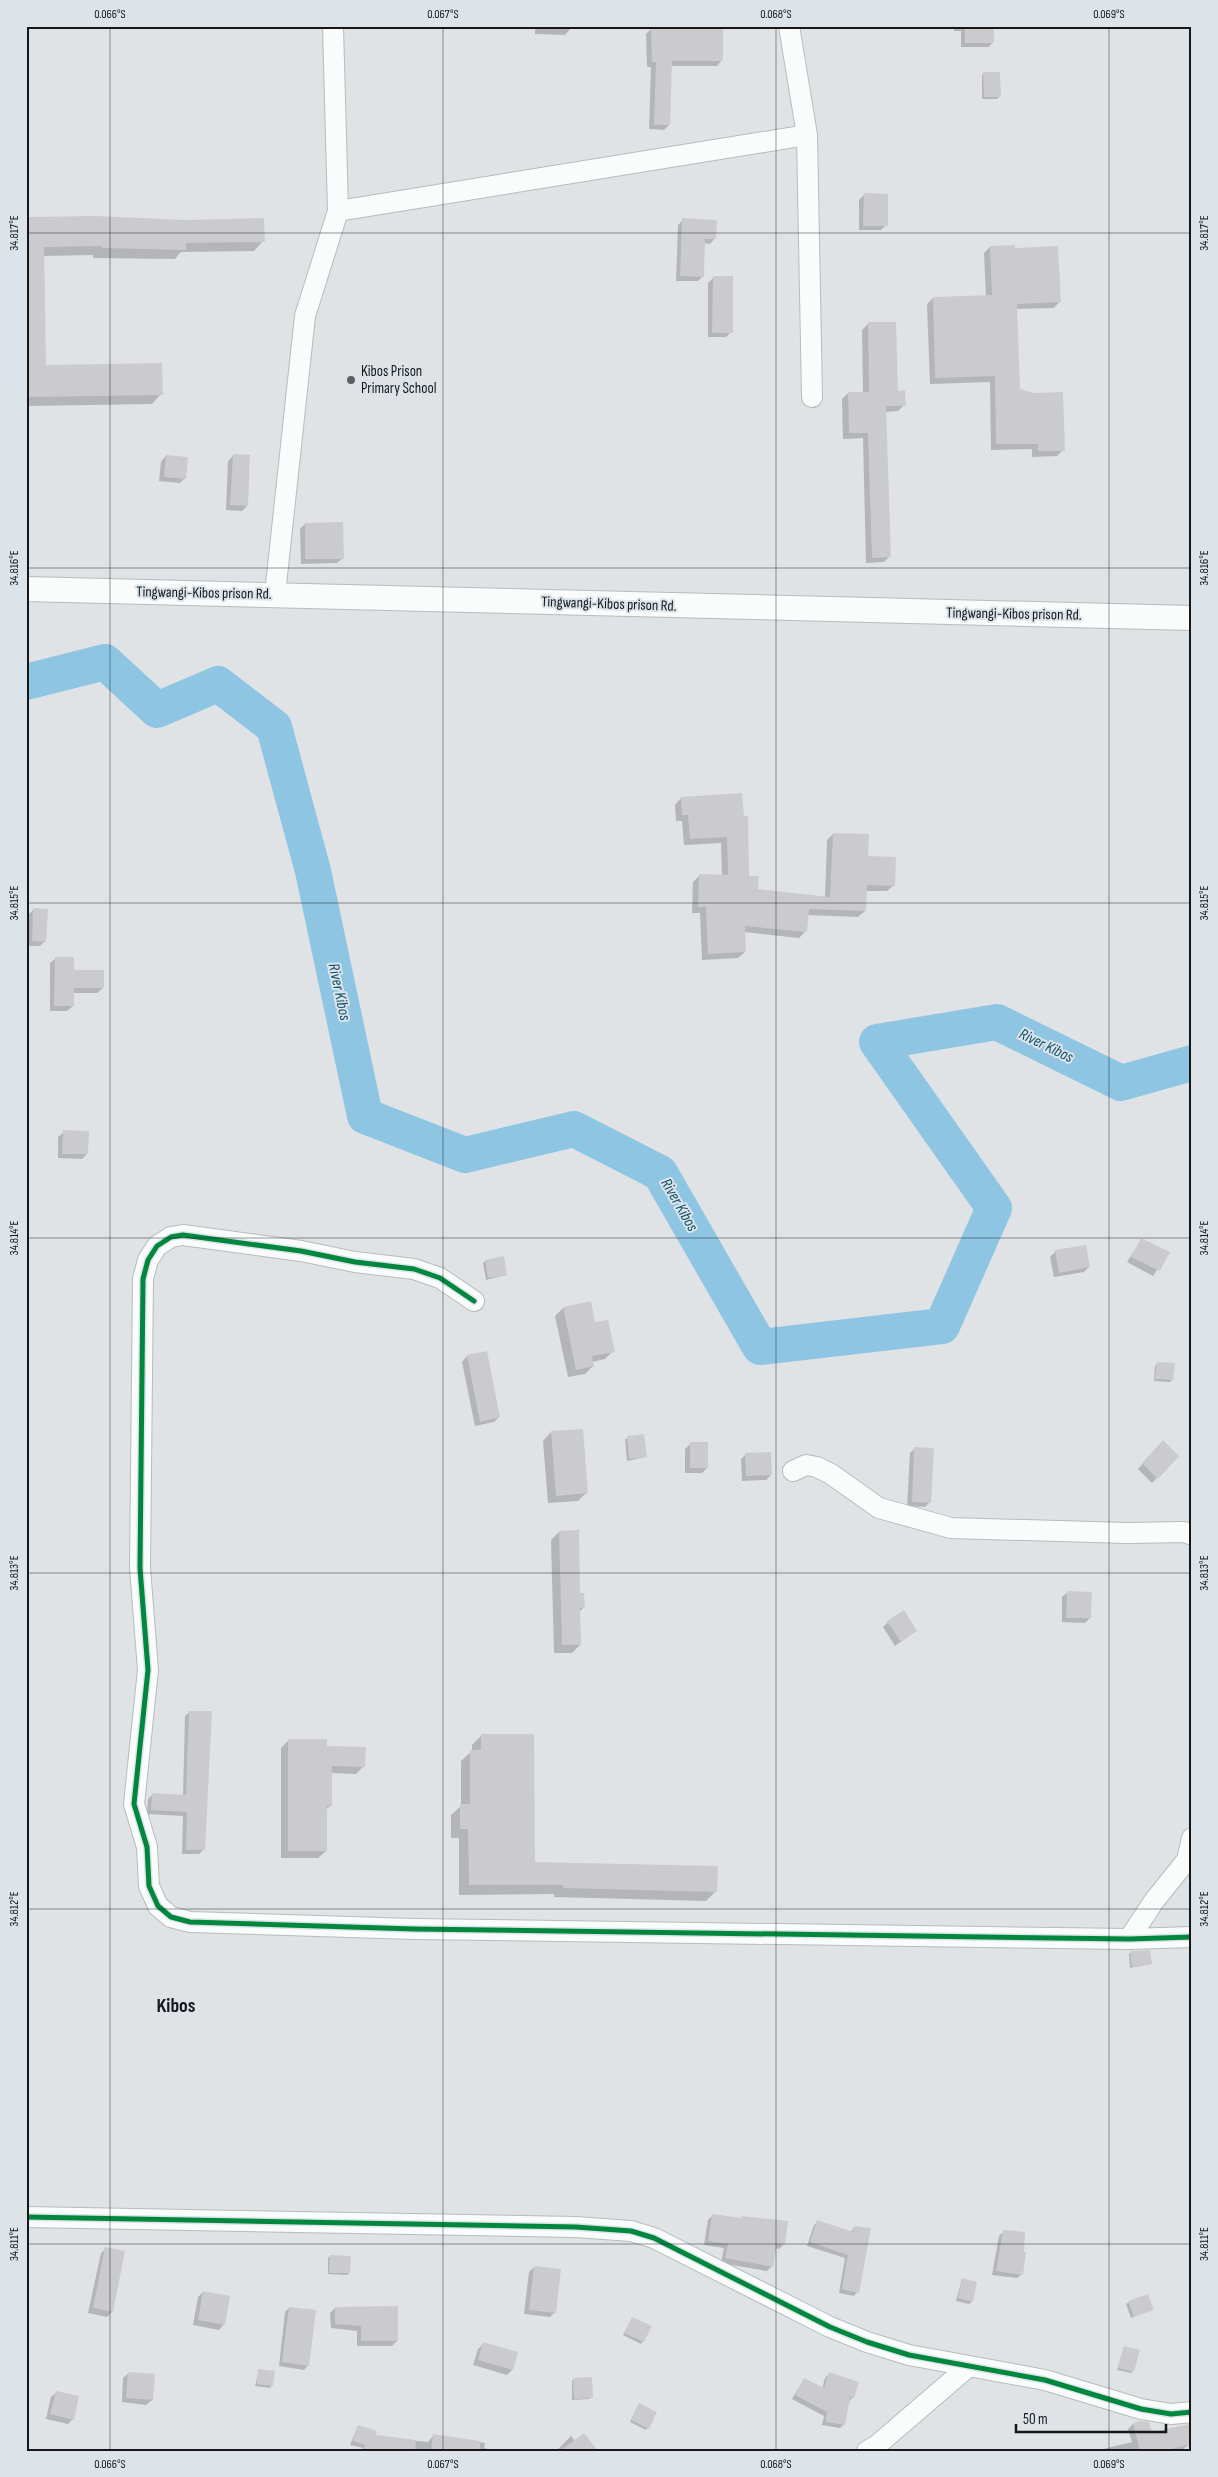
<svg xmlns="http://www.w3.org/2000/svg" width="1218" height="2477" font-family="'Sofia Sans Condensed',sans-serif">
	<style>
		.shadow { fill: #0003 }
		.lines { fill: none; stroke-linecap: round; stroke-linejoin: round }
		.river { stroke: #8dc5e3; stroke-width: 36 }
		.building { fill: #cbcbcd }
		.minor-casing { stroke: #b8bbbe; stroke-width: 22 }
		.tertiary-casing { stroke: #b8bbbe; stroke-width: 26 }
		.minor { stroke: #fafbfb; stroke-width: 20 }
		.tertiary { stroke: #fafbfb; stroke-width: 24 }
		.cycleway-casing { stroke: #dce4ea; stroke-width: 8 }
		.cycleway { stroke: #00873e; stroke-width: 5 }
		.ticks { fill: none; stroke: #15171a; stroke-width: 1; stroke-opacity: 0.45 }
		.poi-dot { fill: #5c5e61; stroke: #dce4ea; stroke-width: 2 }
		.labels { text-anchor: middle; dominant-baseline: central; stroke-width: 4; stroke-linejoin: round; paint-order: stroke }
		.poi-label { font-size: 15px; fill: #15171a; stroke: #dce4ea; text-anchor: start }
		.street-label { font-size: 15px; fill: #15171a; stroke: #dce4ea }
		.water-label { font-size: 16px; font-style: italic; fill: #11506d; stroke: #dce4ea }
		.district-label { font-size: 20px; font-weight: bold; fill: #15171a; stroke: #dce4ea }
		.neatline { fill: none; stroke: #15171a; stroke-width: 2 }
		.ticks-label { font-size: 12px; text-anchor: middle; fill: #15171a }
	</style>
	<rect width="100%" height="100%" fill="#e0e3e6"/>
	<path class="shadow" d="M535,26H571V28L565,35L535,34Z
		M666,26H722V60L717,66H671L669,125L664,130L649,129L651,67H647L646,34L651,29L666,28Z
		M954,26H996L993,29V42L989,47H961V31H954Z
		M984,73L1000,96L997,99H982V75Z
		M864,195L886,225L881,230H859V200Z
		M26,218L263,241L254,251L181,252L175,259L93,258V255L43,256L45,367L161,394L152,404L26,406Z
		M683,220L715,238L710,244L704,243L703,276L698,281H676L678,225Z
		M990,247L1014,249L1060,301L1054,308L1016,309L1019,390L1063,450L1057,456L1032,457V449L991,450L990,382L930,384L927,304L933,298L986,297L984,253Z
		M713,278L731,332L726,337H708V283Z
		M868,324L904,405L898,411L885,412L890,556L884,562L866,563L863,438L843,439L842,399L848,393H863L862,330Z
		M166,456L185,478L180,483L159,481L161,462Z
		M233,456L247,506L242,511L226,510L228,461Z
		M305,524L343,558L337,563L301,564L300,529Z
		M741,794L748,877L757,890L825,897L827,840L833,834L867,857L894,885L887,891H866L865,911L858,917L807,915L805,932L799,938L744,932L745,952L738,958L702,960L700,913H692L693,882L700,875L722,876L721,843L684,845L682,821H676L675,805L681,798Z
		M33,910L45,941L40,946H27L28,915Z
		M56,958L73,971L103,988L97,993H73V1006L67,1011H50V963Z
		M64,1132L87,1154L82,1159L58,1158V1137Z
		M1142,1239L1168,1253L1153,1276L1127,1262Z
		M1056,1251L1089,1267L1084,1272L1054,1277L1050,1257Z
		M485,1261L506,1275L486,1280L483,1263Z
		M590,1303L594,1324L613,1351L605,1359L592,1362L593,1366L585,1374L568,1377L555,1316L563,1308Z
		M467,1356L499,1417L494,1422L475,1426L462,1362Z
		M1157,1364L1172,1380L1170,1382L1154,1381L1155,1366Z
		M551,1432L586,1493L578,1501L548,1503L543,1441Z
		M643,1435L646,1457L627,1461L625,1439Z
		M690,1444L707,1468L702,1473H685V1449Z
		M1158,1447L1178,1456L1152,1483L1138,1469Z
		M915,1448L930,1502L925,1507L907,1506L910,1453Z
		M746,1454L771,1475L766,1480L742,1481L741,1459Z
		M559,1532L583,1608L579,1612L580,1645L572,1653H554L551,1540Z
		M1068,1592L1090,1618L1085,1623L1062,1622V1597Z
		M888,1622L915,1631L895,1646L883,1627Z
		M190,1712L203,1850L199,1854H182L183,1816L147,1814L148,1799L152,1795L183,1796L185,1716Z
		M482,1735L533,1863L716,1891L706,1901L554,1897V1894L459,1895V1838H451V1815L461,1806V1761L472,1751V1745Z
		M289,1740L326,1747L364,1766L356,1774L330,1773V1806L326,1810V1851L318,1858H281V1748Z
		M1131,1952L1151,1964L1130,1968L1129,1954Z
		M713,2215L739,2219L742,2217L784,2244L779,2249L775,2248L772,2266L767,2271L721,2263L724,2248L704,2245L708,2220Z
		M818,2221L851,2232L854,2227L857,2292L854,2296L839,2293L845,2258L807,2246L814,2225Z
		M1003,2232L1022,2274L1017,2278L992,2275L999,2236Z
		M106,2248L112,2312L107,2317L88,2313L101,2253Z
		M330,2256L349,2273L347,2275L328,2274V2258Z
		M534,2267L555,2312L550,2317L524,2314L529,2272Z
		M962,2279L972,2302L969,2304L956,2301Z
		M203,2292L224,2324L219,2330L193,2325L198,2297Z
		M1129,2302L1152,2309L1131,2318L1126,2304Z
		M289,2308L308,2365L304,2370L279,2366L285,2312Z
		M335,2308L397,2341L392,2346H357V2331L331,2328L330,2313Z
		M632,2318L643,2341L641,2344L623,2335Z
		M483,2344L512,2370L507,2375L473,2365L478,2349Z
		M1124,2347L1133,2371L1131,2373L1117,2370Z
		M259,2370L272,2385L270,2388L255,2386Z
		M129,2373L152,2400L146,2405L122,2402L123,2378Z
		M829,2374L857,2382L852,2398L849,2402L843,2425L840,2428L822,2425L824,2416L792,2399L804,2379L822,2389L825,2378Z
		M574,2379L592,2397L589,2399L572,2400V2381Z
		M57,2392L73,2419L68,2424L46,2419L51,2397Z
		M637,2407L648,2428L646,2430L630,2422Z
		M1133,2424H1148L1151,2434L1188,2426L1192,2443L1184,2448L1185,2451H1095L1132,2442L1128,2429Z
		M358,2426L374,2437L428,2442L433,2436L485,2443L484,2448L497,2451H362L363,2448L350,2445Z
		M571,2436L575,2441L594,2451H556Z"/>
	<g class="lines">
		<path class="river" d="M26,682L105,662L157,710L218,684L274,727L313,871L365,1116L465,1155L574,1129L660,1173L760,1347L942,1326L994,1208L877,1042L997,1022L1121,1083L1192,1063"/>
	</g>
	<path class="building" d="M693,26H723V61H672L670,125H654L656,62H652L651,28Z
		M965,26H994V43H965Z
		M983,72H1000L1001,97H984Z
		M864,193L888,194V226H863Z
		M95,216L186,220L264,218L265,242L186,243V250L102,248V246L44,247L46,365L162,363L163,395L26,397V217Z
		M682,218L717,220L716,239H705L704,277L680,276Z
		M1015,245V248L1058,246L1061,302L1017,304L1020,389L1033,393L1063,392L1065,451H1038V444H996L995,376L935,378L933,297L992,295L990,246Z
		M713,276H733V333H712Z
		M868,322H896L898,391L905,390L906,406H886L891,557L872,558L868,433H849L848,392H869Z
		M233,454L250,455L248,506L230,505Z
		M166,455L188,457L186,479L164,477Z
		M343,522L344,559H305V523Z
		M742,793L744,816H748L749,876H759L758,889L830,897L833,833L869,834L868,856L896,857L895,886L867,885L866,911L809,909L807,932L745,926L746,952L708,954L706,907H698L699,874L728,875L727,837L690,839L688,815H682L681,797Z
		M33,908L48,909L46,942L32,941Z
		M55,957H74V970H104V988H74V1006H54Z
		M63,1130L89,1131L88,1154H62Z
		M1141,1238L1170,1252L1160,1271L1131,1257Z
		M1086,1245L1090,1267L1059,1273L1055,1250Z
		M504,1256L507,1275L488,1278L485,1260Z
		M591,1301L595,1322L608,1320L615,1352L592,1356L594,1366L576,1370L563,1307Z
		M487,1351L500,1417L480,1422L467,1355Z
		M1157,1362L1175,1363L1173,1380L1155,1379Z
		M583,1429L588,1493L556,1496L551,1431Z
		M644,1434L647,1457L629,1459L627,1436Z
		M1163,1440L1179,1456L1158,1479L1142,1463Z
		M690,1442H708V1468H690Z
		M914,1447L934,1448L931,1503L912,1502Z
		M771,1452L772,1475L746,1476L745,1453Z
		M579,1530L580,1593H584L585,1608H580L581,1645H562L559,1531Z
		M1067,1591L1092,1592L1091,1618H1066Z
		M904,1610L917,1631L901,1642L887,1621Z
		M189,1711H212L205,1850H186L187,1812L151,1810L152,1793L186,1795Z
		M481,1734H534L535,1862L718,1866L717,1892L563,1888V1885H469L468,1829H460V1804H470V1750H481Z
		M288,1739H327V1746L366,1747L365,1767L332,1766V1806H327V1851H288Z
		M1150,1950L1152,1964L1132,1967L1130,1951Z
		M712,2214L741,2218V2216L788,2221L785,2245L777,2244L773,2267L725,2258L728,2244L708,2241Z
		M817,2220L853,2232L854,2226L871,2228L859,2293L842,2289L848,2255L810,2242Z
		M1003,2230L1025,2232L1024,2252H1026L1023,2275L996,2271Z
		M105,2247L125,2251L113,2312L93,2308Z
		M330,2255L351,2256L350,2273H329Z
		M534,2266L561,2269L556,2313L529,2310Z
		M962,2278L977,2282L973,2302L958,2298Z
		M203,2291L230,2296L225,2325L198,2320Z
		M1148,2294L1154,2310L1134,2317L1128,2301Z
		M398,2306V2341H361V2326L335,2324V2307Z
		M289,2307L316,2310L309,2366L282,2362Z
		M632,2317L652,2326L644,2342L624,2333Z
		M483,2342L518,2352L513,2370L478,2360Z
		M1124,2346L1140,2350L1134,2372L1118,2368Z
		M258,2369L275,2371L273,2386L257,2384Z
		M128,2372L155,2374L153,2400L126,2398Z
		M829,2372L859,2382L854,2398L850,2397L845,2425L826,2422L827,2412L795,2395L804,2378L824,2388Z
		M592,2377L593,2398L574,2399L573,2378Z
		M56,2391L79,2396L74,2420L50,2414Z
		M639,2403L657,2412L649,2429L631,2420Z
		M1139,2421L1149,2422L1152,2432L1189,2424L1192,2444L1164,2451H1140L1133,2423Z
		M358,2425L377,2431L376,2435L416,2440L415,2451H364L365,2445L353,2441Z
		M584,2433L598,2451H560Z
		M433,2434L480,2441V2451H431Z"/>
	<g class="lines">
		<g class="minor-casing">
			<path id="minor" d="M789,26L807,135L812,397
				M338,211L807,135
				M275,594L305,316L338,211L333,26
				M474,1301L440,1278L414,1269L355,1262L301,1251L183,1235L171,1237L157,1246L148,1260L143,1279L140,1568L148,1670L134,1804L147,1847L149,1886L158,1906L171,1917L190,1922L414,1929L1129,1939L1192,1937
				M793,1471L806,1465L817,1467L831,1474L879,1508L951,1528L1127,1533L1184,1532L1192,1535
				M1129,1939L1154,1901L1187,1860L1192,1838
				M26,2217L576,2227L631,2231L654,2238L830,2327L867,2342L909,2355L1045,2380L1141,2409L1171,2414L1192,2412
				M867,2451L876,2446L968,2367"/>
		</g>
		<g class="tertiary-casing">
			<path id="tertiary" d="M26,589L1192,618"/>
		</g>
		<use href="#minor" class="minor"/>
		<use href="#tertiary" class="tertiary"/>
		<g class="cycleway-casing">
			<path id="cycleway" d="M474,1301L440,1278L414,1269L355,1262L301,1251L183,1235L171,1237L157,1246L148,1260L143,1279L140,1568L148,1670L134,1804L147,1847L149,1886L158,1906L171,1917L190,1922L414,1929L1129,1939L1192,1937
				M26,2217L576,2227L631,2231L654,2238L830,2327L867,2342L909,2355L1045,2380L1141,2409L1171,2414L1192,2412"/>
		</g>
		<use href="#cycleway" class="cycleway"/>
	</g>
	<path class="ticks" d="M110,26V2451M443,26V2451M776,26V2451M1109,26V2451M26,233H1192M26,568H1192M26,903H1192M26,1238H1192M26,1573H1192M26,1909H1192M26,2244H1192"/>
	<circle class="poi-dot" cx="351" cy="380" r="5"/>
	<g class="labels">
		<g class="poi-label">
			<text x="361" y="371">Kibos Prison<tspan x="361" dy="17">Primary School</tspan></text>
		</g>
		<g class="street-label">
			<text transform="translate(204 593) rotate(1)">Tingwangi-Kibos prison Rd.</text>
			<text transform="translate(609 604) rotate(2)">Tingwangi-Kibos prison Rd.</text>
			<text transform="translate(1014 614) rotate(1)">Tingwangi-Kibos prison Rd.</text>
		</g>
		<g class="water-label">
			<text transform="translate(339 992) rotate(78)">River Kibos</text>
			<text transform="translate(1046 1046) rotate(26)">River Kibos</text>
			<text transform="translate(679 1205) rotate(60)">River Kibos</text>
		</g>
		<g class="district-label">
			<text x="176" y="2006">Kibos</text>
		</g>
	</g>
	<rect width="1218" height="2477" fill="none" stroke="#dce4ea" stroke-width="55"/>
	<path d="M1016 2424v8h150v-8" fill="none" stroke="#15171a" stroke-width="2.5"/>
	<text x="1023" y="2424" font-size="15" fill="#15171a" stroke="#dce4ea" stroke-width="4" paint-order="stroke">50 m</text>
	<rect x="28" y="28" width="1162" height="2422" class="neatline"/>
	<g class="ticks-label">
		<text x="110" y="18">0.066°S</text>
		<text x="443" y="18">0.067°S</text>
		<text x="776" y="18">0.068°S</text>
		<text x="1109" y="18">0.069°S</text>
		<text transform="translate(1204 233) rotate(-90)" y="4">34.817°E</text>
		<text transform="translate(14 233) rotate(-90)" y="4">34.817°E</text>
		<text transform="translate(1204 568) rotate(-90)" y="4">34.816°E</text>
		<text transform="translate(14 568) rotate(-90)" y="4">34.816°E</text>
		<text transform="translate(1204 903) rotate(-90)" y="4">34.815°E</text>
		<text transform="translate(14 903) rotate(-90)" y="4">34.815°E</text>
		<text transform="translate(1204 1238) rotate(-90)" y="4">34.814°E</text>
		<text transform="translate(14 1238) rotate(-90)" y="4">34.814°E</text>
		<text transform="translate(14 1573) rotate(-90)" y="4">34.813°E</text>
		<text transform="translate(1204 1573) rotate(-90)" y="4">34.813°E</text>
		<text transform="translate(14 1909) rotate(-90)" y="4">34.812°E</text>
		<text transform="translate(1204 1909) rotate(-90)" y="4">34.812°E</text>
		<text transform="translate(14 2244) rotate(-90)" y="4">34.811°E</text>
		<text transform="translate(1204 2244) rotate(-90)" y="4">34.811°E</text>
		<text x="110" y="2468">0.066°S</text>
		<text x="443" y="2468">0.067°S</text>
		<text x="776" y="2468">0.068°S</text>
		<text x="1109" y="2468">0.069°S</text>
	</g>
</svg>
